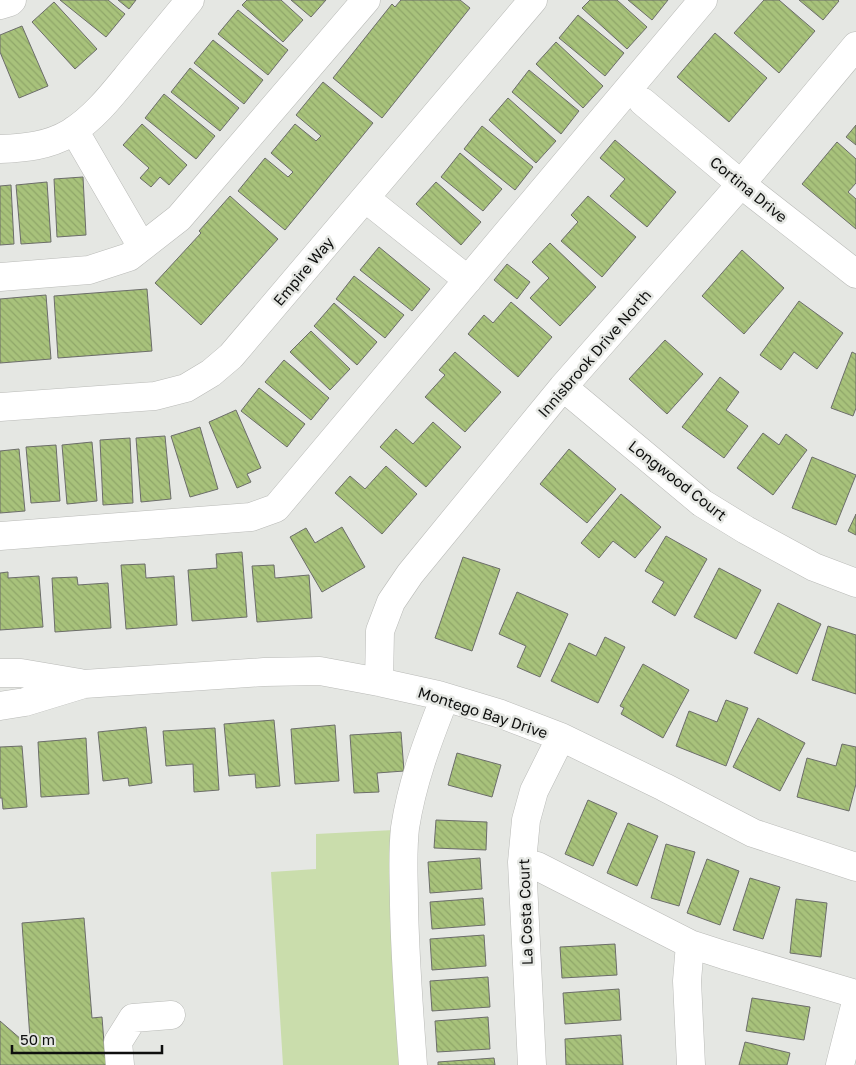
<svg xmlns="http://www.w3.org/2000/svg" width="856" height="1065" font-family="'Golos Text',sans-serif">
	<style>
		.green { fill: #caddac }
		.building { fill: url(#building-back-hatch); stroke: #6c6d6a }
		.lines { fill: none; stroke-linecap: round; stroke-linejoin: round }
		.minor-casing { stroke: #b9bab7; stroke-width: 29 }
		.minor { stroke: #fff; stroke-width: 28 }
		.labels { text-anchor: middle; dominant-baseline: central; stroke-width: 5; stroke-linejoin: round; paint-order: stroke }
		.street-label { font-size: 15px; fill: #0e0f0e; stroke: #e5e7e3 }
	</style>
	<defs>
		<pattern id="building-back-hatch" width="6" height="6" patternUnits="userSpaceOnUse" patternTransform="scale(1.25)"><rect width="6" height="6" fill="#a8c27b"/><path d="M-1 5l2 2M0 0l6 6M5-1l2 2" fill="none" stroke="#8fa669"/></pattern>
	</defs>
	<rect width="100%" height="100%" fill="#e5e7e3"/>
	<path class="green" d="M394,830L409,1065H283L271,872L316,869V834Z"/>
	<path class="building" d="M60,0H108L125,14L106,37Z
		M118,0H136L129,9Z
		M247,0H281L303,20L283,42L242,5Z
		M291,0H326L311,17Z
		M401,0H460L470,8L382,118L333,78L392,4L395,7Z
		M590,0H617L647,27L627,49L582,8Z
		M628,0H668L652,20Z
		M764,0H779L815,31L779,73L734,33Z
		M799,0H838L839,1L823,20Z
		M54,2L97,49L75,69L32,22Z
		M238,10L288,50L268,75L218,34Z
		M578,15L624,53L605,76L559,38Z
		M22,26L48,86L19,98L0,52V35Z
		M715,33L767,78L729,122L677,77Z
		M213,40L263,80L244,104L194,63Z
		M556,42L603,86L583,108L536,64Z
		M190,68L239,108L220,131L171,92Z
		M529,70L579,111L561,134L512,92Z
		M323,82L373,123L285,230L238,191L265,158L288,177L293,172L271,153L295,124L316,141L321,136L296,115Z
		M164,94L215,136L196,159L145,118Z
		M508,98L556,141L536,163L489,120Z
		M142,124L187,165L169,185L160,177L151,187L140,178L149,168L123,145Z
		M856,125V145L846,137Z
		M482,126L533,167L515,190L464,149Z
		M615,140L676,192L647,227L610,196L625,179L600,158Z
		M837,142L856,159V183L848,192L856,199V229L802,184Z
		M460,153L502,189L483,211L441,177Z
		M83,177L86,235L57,237L54,179Z
		M47,182L51,242L21,244L16,185Z
		M436,182L481,222L461,245L416,204Z
		M11,185L14,244L0,245V186Z
		M230,196L278,239L201,325L155,283L201,233L199,231Z
		M588,196L636,237L602,277L561,241L578,222L571,215Z
		M550,243L596,287L560,326L530,298L549,278L532,262Z
		M379,247L430,289L412,311L360,270Z
		M742,250L784,288L744,334L702,296Z
		M507,264L530,282L517,299L494,280Z
		M354,276L404,315L385,338L336,299Z
		M147,289L152,351L58,358L54,296Z
		M46,295L51,359L0,363V299Z
		M799,301L843,333L817,369L794,352L781,370L760,355Z
		M511,302L552,337L518,377L468,334L484,315L493,323Z
		M334,303L377,342L357,365L314,326Z
		M311,331L350,369L330,390L290,352Z
		M665,340L703,374L667,414L629,379Z
		M455,352L501,392L465,432L425,397L445,375L439,370Z
		M852,352L856,354V408L853,416L831,408Z
		M284,360L329,398L311,420L265,382Z
		M720,377L739,392L726,410L748,426L724,458L682,427Z
		M259,388L305,424L287,447L241,411Z
		M236,410L261,468L247,474L251,482L237,488L209,422Z
		M433,422L461,447L426,487L380,447L396,429L413,444Z
		M200,427L218,489L190,497L171,436Z
		M763,433L779,445L786,434L807,450L773,495L737,468Z
		M165,436L171,499L141,502L136,438Z
		M130,438L133,503L103,505L100,440Z
		M92,442L97,501L67,504L62,445Z
		M56,445L60,501L31,503L26,447Z
		M19,449L25,511L0,513V451Z
		M569,449L616,489L587,523L540,484Z
		M812,457L856,475L836,525L792,508Z
		M386,466L417,494L382,534L335,493L350,476L365,489Z
		M621,494L661,527L635,558L613,541L599,558L581,543Z
		M856,514V535L848,531Z
		M342,527L365,567L322,592L290,537L306,528L315,543Z
		M666,536L707,559L675,616L652,602L664,582L645,571Z
		M242,552L247,617L192,621L188,570L217,568L216,554Z
		M463,557L500,569L472,651L435,638Z
		M145,564L146,578L174,576L177,625L126,629L121,565Z
		M274,565L275,578L309,575L312,618L257,622L252,566Z
		M719,568L761,590L736,639L694,617Z
		M8,572V578L39,576L43,627L0,630V573Z
		M77,577L78,585L108,583L111,628L55,632L52,578Z
		M517,592L568,614L540,677L517,667L526,646L499,634Z
		M778,603L821,624L797,674L754,653Z
		M828,626L856,635V694L812,680Z
		M605,637L625,647L598,703L551,681L569,643L596,656Z
		M643,664L689,690L663,738L621,714L624,708L620,706Z
		M726,700L748,708L726,766L676,746L689,711L717,722Z
		M758,718L805,743L780,791L733,767Z
		M274,720L280,786L256,788L255,774L229,776L224,724Z
		M335,725L339,781L295,784L291,729Z
		M146,727L152,783L129,786L128,778L103,781L98,732Z
		M215,728L219,790L194,792L193,764L166,766L163,731Z
		M401,732L404,771L377,773L379,792L354,793L350,735Z
		M86,738L89,794L41,797L38,742Z
		M842,744L856,747V784L849,811L797,797L807,758L836,766Z
		M22,746L27,807L3,809L2,798H0V747Z
		M457,753L501,765L492,797L448,785Z
		M588,800L617,813L593,866L565,854Z
		M436,820L487,822L486,850L434,848Z
		M628,823L658,836L637,886L607,873Z
		M666,844L695,852L679,906L651,898Z
		M480,858L482,889L430,893L428,862Z
		M707,859L739,871L720,925L687,913Z
		M750,878L780,887L763,939L733,930Z
		M483,898L485,925L432,929L430,902Z
		M796,899L827,903L821,957L790,953Z
		M84,918L92,1018L102,1017L105,1056L131,1054L132,1065H0V1021L22,1040L30,1039L22,923Z
		M484,935L486,966L432,970L430,939Z
		M615,944L617,975L562,978L560,947Z
		M488,977L490,1007L432,1011L430,981Z
		M619,989L621,1020L565,1024L563,993Z
		M752,998L810,1007L804,1040L746,1031Z
		M488,1017L490,1049L437,1052L435,1021Z
		M621,1035L623,1065H566L565,1039Z
		M745,1042L790,1053L787,1065H739Z
		M494,1058L495,1065H438V1062Z"/>
	<g class="lines">
		<g class="minor-casing">
			<path id="minor" d="M0,5L10,2L12,0
				M643,102L741,184L856,274
				M74,130L142,247
				M0,149C25,148 48,146 70,133C96,117 115,91 134,68C153,45 171,23 190,0
				M365,198L468,280
				M0,277L89,270L129,257L179,218L366,0
				M563,387L702,503L746,530L814,567L856,583
				M0,407L155,396L186,388L211,373L231,356L533,0
				M0,536L251,517L276,508L703,0
				M0,673H21L80,683
				M379,682L380,631L391,602L410,574L563,387L741,184L856,46
				M0,706L25,702L84,684L264,672L320,671L379,682L438,695L501,714L561,737L664,787L753,833L856,867
				M522,862L537,866L690,944
				M120,1065L118,1042L133,1018L171,1015
				M413,1065C409,1012 405,958 404,905C404,879 402,854 405,828C412,782 428,740 445,697
				M532,1065L522,862L526,820L534,791L561,737
				M691,1065L687,981L690,944L724,955L856,994
				M840,1065L856,1002"/>
		</g>
		<use href="#minor" class="minor"/>
	</g>
	<g class="labels">
		<g class="street-label">
			<text transform="translate(749 189) rotate(39)">Cortina Drive</text>
			<text transform="translate(303 271) rotate(-50)">Empire Way</text>
			<text transform="translate(594 353) rotate(-49)">Innisbrook Drive North</text>
			<text transform="translate(678 480) rotate(38)">Longwood Court</text>
			<text transform="translate(483 712) rotate(18)">Montego Bay Drive</text>
			<text transform="translate(525 912) rotate(-92)">La Costa Court</text>
		</g>
	</g>
	<path d="M12 1045v8h150v-8" fill="none" stroke="#0e0f0e" stroke-width="2.5"/>
	<text x="20" y="1045" font-size="15" fill="#0e0f0e" stroke="#e5e7e3" stroke-width="4" paint-order="stroke">50 m</text>
</svg>
